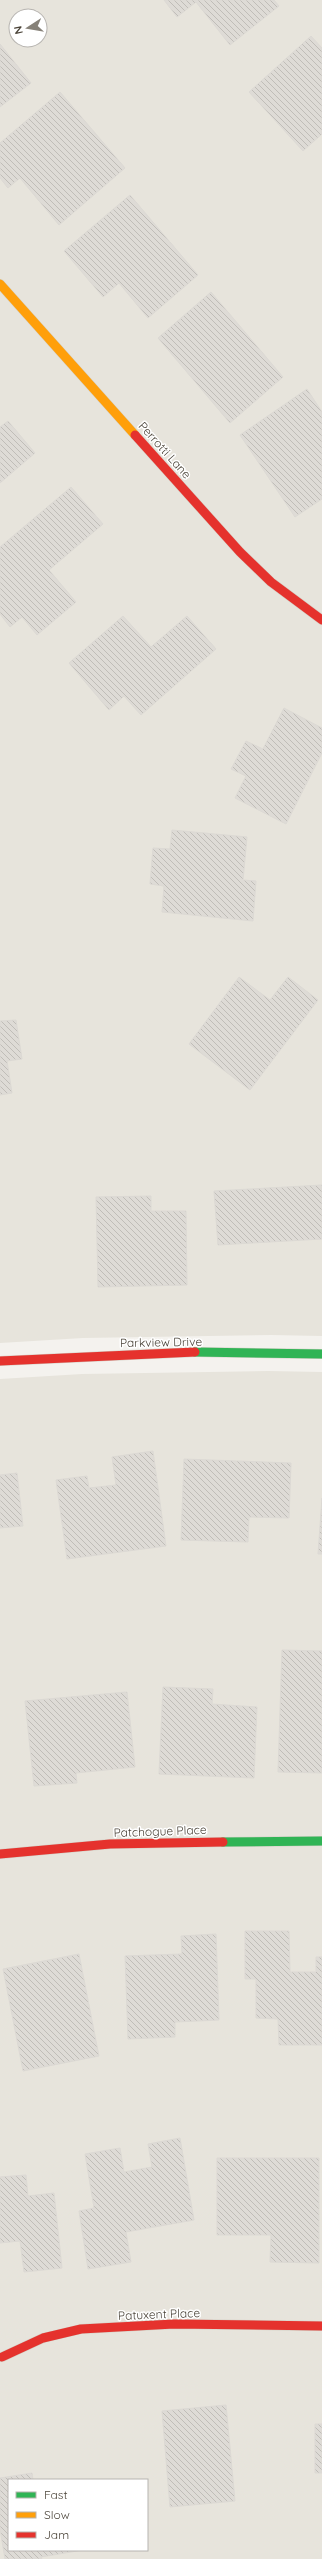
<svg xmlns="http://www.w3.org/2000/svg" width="322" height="2559" font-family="Quicksand,sans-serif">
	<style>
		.residential { fill: #e7e4dc; fill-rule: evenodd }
		.building { fill: url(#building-back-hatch); stroke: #dcd9d4 }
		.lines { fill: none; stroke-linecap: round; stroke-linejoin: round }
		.fast-casing { stroke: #d3cfc5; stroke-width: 10 }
		.slow-casing { stroke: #d3cfc5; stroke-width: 10 }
		.jam-casing { stroke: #d3cfc5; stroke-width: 10 }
		.fast { stroke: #30b455; stroke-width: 9 }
		.slow { stroke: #ff9f0a; stroke-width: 9 }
		.jam { stroke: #e5322d; stroke-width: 9 }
		.labels { text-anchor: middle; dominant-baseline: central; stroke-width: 3; stroke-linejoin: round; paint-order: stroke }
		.street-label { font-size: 12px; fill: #4b4439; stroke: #fff }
	</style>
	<defs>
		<pattern id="building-back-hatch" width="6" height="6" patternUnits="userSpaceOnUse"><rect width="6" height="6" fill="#dedbd6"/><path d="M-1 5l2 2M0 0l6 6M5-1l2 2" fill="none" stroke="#c0bdb8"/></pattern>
	</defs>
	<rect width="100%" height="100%" fill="#f4f2ee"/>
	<path class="residential" d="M0,0H322V1336L271,1335L83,1338L0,1343ZM16,16H40V40H16Z
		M268,1371L322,1372V2559H0V1379L82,1374ZM9,2480H147V2550H9Z"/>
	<path class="building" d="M164,0H274L279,6L230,45L196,2L177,17Z
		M311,36L322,48V134L303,151L249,92Z
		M0,44L31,83L0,107Z
		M60,92L125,168L59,225L20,178L8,188L0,178V143Z
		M130,195L198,275L148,318L119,283L103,297L64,251Z
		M211,292L283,377L230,423L158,338Z
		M307,389L322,412V499L295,517L240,435Z
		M8,421L35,453L0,483V427Z
		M71,487L103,524L49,570L76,602L37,635L22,617L10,627L0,614V547Z
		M123,616L151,647L187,616L216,649L141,715L124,696L109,710L69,663Z
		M284,708L322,728V753L286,824L235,798L246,776L231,769L246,741L263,749Z
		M172,830L247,837L243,880L256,881L253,921L162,912L164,886L150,884L153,848L170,849Z
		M239,977L270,1000L288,977L318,1000L250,1090L189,1044Z
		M16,1020L22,1059L7,1061L12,1093L0,1095V1021Z
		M322,1185V1239L218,1245L214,1191Z
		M151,1196V1211H186L187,1285L98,1287L96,1197Z
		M153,1451L166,1546L67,1559L56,1480L87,1476L89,1488L116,1485L112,1457Z
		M184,1459L291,1463L289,1518L249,1517L248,1542L181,1540Z
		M17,1473L23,1526L0,1528V1475Z
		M322,1498V1554H318Z
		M282,1650L322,1651V1773L278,1772Z
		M163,1687L213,1689L212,1704L257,1707L254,1778L159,1774Z
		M127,1692L135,1767L76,1773L77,1783L34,1786L25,1701Z
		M245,1931H289L290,1972H316V1957H322V2045H279L278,2019L256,2018V1979H245Z
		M216,1934L219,2020L175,2022V2037L128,2039L125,1956L182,1954L181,1936Z
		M79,1954L99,2056L23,2071L3,1969Z
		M180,2138L194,2220L126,2232L131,2262L88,2269L79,2211L94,2208L85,2154L120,2148L124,2172L152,2167L148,2144Z
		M217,2158H319V2263L270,2262L271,2235H217Z
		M26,2175L28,2196L54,2193L62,2268L24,2272L20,2241L0,2243V2177Z
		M226,2405L235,2501L170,2507L162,2411Z
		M315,2424H322V2473H315Z
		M32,2473L33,2480H9V2550H83L41,2557L42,2559H5L0,2529V2478Z"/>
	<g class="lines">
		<g class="fast-casing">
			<path id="fast" d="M195,1352L322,1354
				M223,1842L322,1841"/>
		</g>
		<g class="slow-casing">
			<path id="slow" d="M0,284L135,435"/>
		</g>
		<g class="jam-casing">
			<path id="jam" d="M135,435L240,552L271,582L322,620
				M0,1361L195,1352
				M0,1854L110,1844L223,1842
				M2,2357L43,2338L81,2329L174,2324L322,2326"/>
		</g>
		<use href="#fast" class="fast"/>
		<use href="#slow" class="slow"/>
		<use href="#jam" class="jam"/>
	</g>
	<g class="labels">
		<g class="street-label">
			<text transform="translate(165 450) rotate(48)">Perrotti Lane</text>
			<text transform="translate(161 1342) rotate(-1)">Parkview Drive</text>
			<text transform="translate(160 1831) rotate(-2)">Patchogue Place</text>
			<text transform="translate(159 2314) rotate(-2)">Patuxent Place</text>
		</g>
	</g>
	<rect x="8" y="2479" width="140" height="72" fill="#ffffff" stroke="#b7b4b0"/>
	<rect x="16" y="2492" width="20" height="6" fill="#30b455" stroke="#b7b4b0"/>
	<text x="44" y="2499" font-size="12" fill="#4b4439">Fast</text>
	<rect x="16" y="2512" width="20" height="6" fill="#ff9f0a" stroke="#b7b4b0"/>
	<text x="44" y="2519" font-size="12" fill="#4b4439">Slow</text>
	<rect x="16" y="2532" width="20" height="6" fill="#e5322d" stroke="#b7b4b0"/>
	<text x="44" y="2539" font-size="12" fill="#4b4439">Jam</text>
	<g transform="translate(28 28) rotate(258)"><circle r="19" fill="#ffffff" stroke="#b7b4b0"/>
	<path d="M0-3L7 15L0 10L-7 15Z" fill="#868178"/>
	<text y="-6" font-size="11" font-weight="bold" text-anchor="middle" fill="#4b4439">N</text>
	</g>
</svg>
